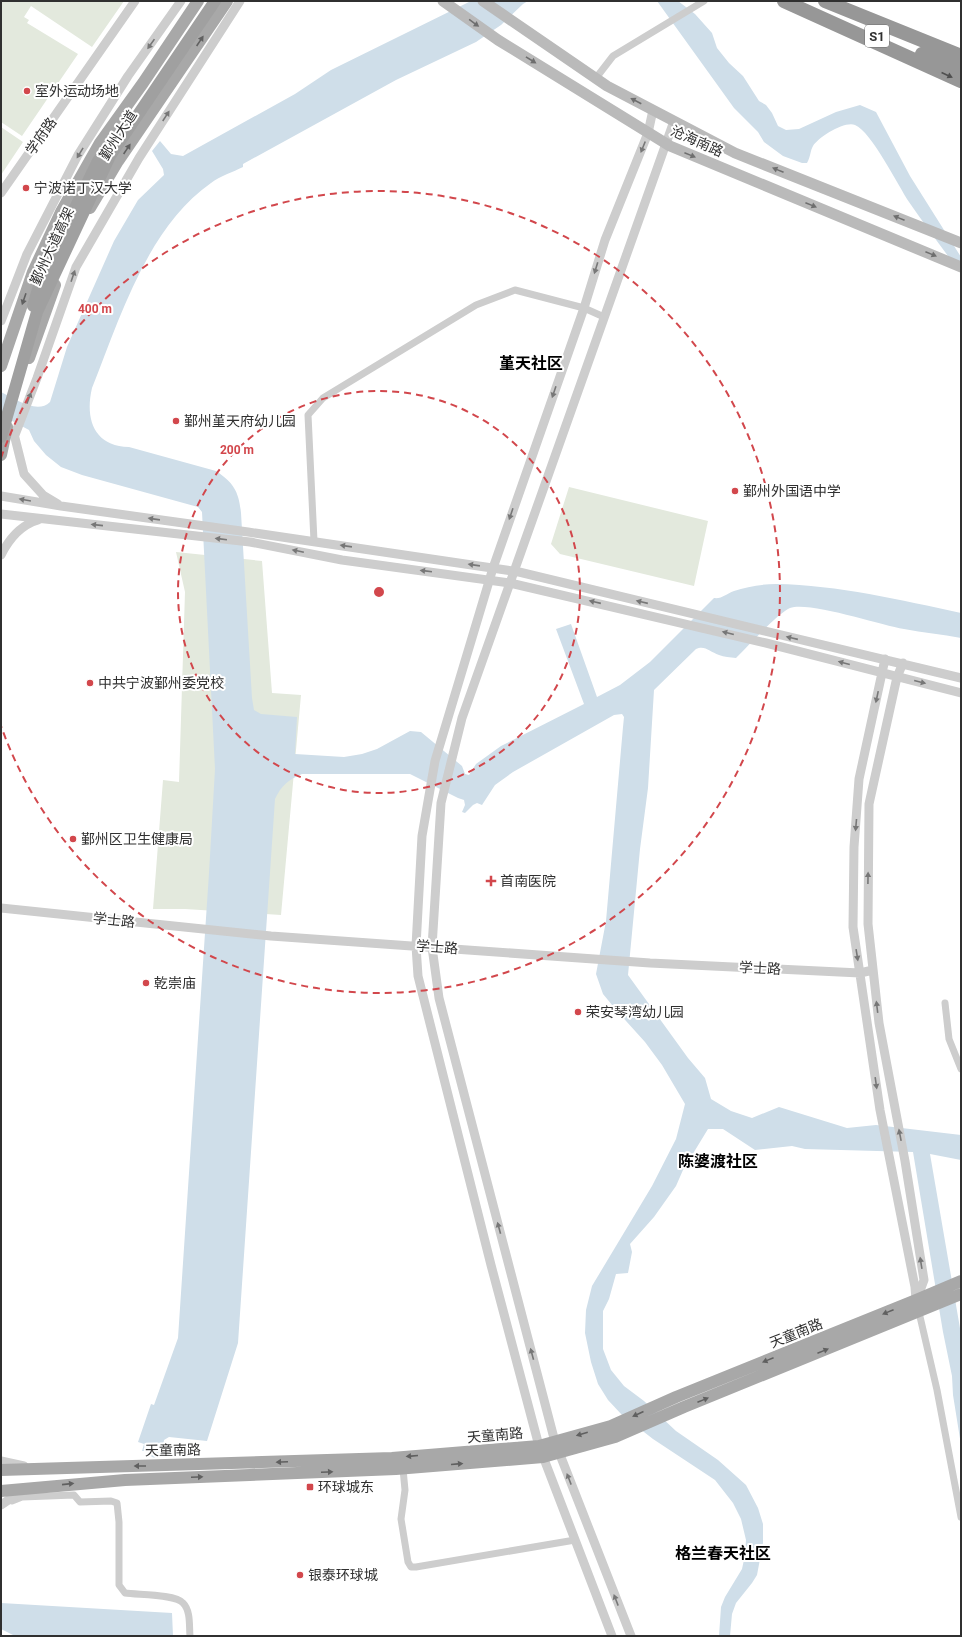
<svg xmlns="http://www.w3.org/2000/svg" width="962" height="1637" font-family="Roboto,'Noto Sans SC',sans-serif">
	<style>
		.green { fill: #e3e9dd }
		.water { fill: #cfdee9 }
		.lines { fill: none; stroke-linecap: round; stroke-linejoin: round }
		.canal { stroke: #cfdee9; stroke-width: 7 }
		.minor { stroke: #cdcdcd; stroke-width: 7 }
		.tertiary { stroke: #cdcdcd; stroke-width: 9 }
		.secondary { stroke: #bababa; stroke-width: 11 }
		.primary { stroke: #a8a8a8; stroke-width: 12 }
		.trunk { stroke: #a0a0a0; stroke-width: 12 }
		.motorway { stroke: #979797; stroke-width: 14 }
		.oneway { fill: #6e6e6e }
		.oneway2 { fill: #606060 }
		.oneway3 { fill: #777 }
		.oneway4 { fill: #4f4f4f }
		.ring { fill: none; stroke: #d2474c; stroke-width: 2; stroke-dasharray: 7 5 }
		.poi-dot { fill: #d2474c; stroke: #fff; stroke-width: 1.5 }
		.labels { text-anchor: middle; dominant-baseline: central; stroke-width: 4; stroke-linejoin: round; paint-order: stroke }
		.shield { fill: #fff; stroke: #6e6e6e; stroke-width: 1 }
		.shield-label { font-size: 13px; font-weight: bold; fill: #303030 }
		.poi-label { font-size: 14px; fill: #303030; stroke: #fff; text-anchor: start }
		.street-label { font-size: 14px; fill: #303030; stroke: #fff }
		.quarter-label { font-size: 16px; font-weight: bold; fill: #000; stroke: #fff }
		.centre { fill: #d2474c; stroke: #fff; stroke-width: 2 }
		.ring-label { font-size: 12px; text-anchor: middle; font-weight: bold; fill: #d2474c; stroke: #fff; stroke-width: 4; stroke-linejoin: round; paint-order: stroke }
	</style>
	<rect width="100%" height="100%" fill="#fff"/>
	<path class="green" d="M1,1H124L92,47L31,6L24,17L29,20L27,23L78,54L22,136L1,122Z
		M1,127L23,142L1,175Z
		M569,487L708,521L694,586L560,554L551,544Z
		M176,552L262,561L272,693L301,695L281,915L185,909H153L163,780L179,782L185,592Z"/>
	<path class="water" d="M471,1H528L523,4L501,25L476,42L396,80L243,164V167C233,172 220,176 211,183C147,228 120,318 92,388C85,418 93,446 129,447L216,471C234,483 239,492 241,513L252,698L254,710L261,714L297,717L295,754L344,757L362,754L377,749L410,731L421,732L462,766L465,774L469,775L476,764L501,746L584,704L556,629L571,624L597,697L620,685L650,662L714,598C722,599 726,594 734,591C746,587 762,584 776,584C838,585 901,600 961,613V638C942,634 923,633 904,629C880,625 809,601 790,608C778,613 746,648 736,658C730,657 724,657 719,655C710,652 705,645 696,649L654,690L648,788L640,849L628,975L688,1058L705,1078L711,1099L731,1111L752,1118L779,1107L847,1128L876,1125L961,1135V1160L930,1154L961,1334V1445L953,1395L952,1376L943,1332L913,1152L805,1149L792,1146L755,1150L723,1129H708L683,1170L676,1186L654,1217L630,1244L632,1252L628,1273L616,1274L609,1299L603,1311V1349L611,1370L624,1386L644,1401L676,1431L718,1460L746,1485L758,1508L763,1524V1543L757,1575L752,1583L736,1603L732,1614L730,1636H719L721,1607L725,1597L742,1569L745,1555L746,1540L741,1519L733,1503L715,1480L653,1439L622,1415L608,1400L598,1384L591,1362L585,1333L586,1310L592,1286L652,1186L676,1139L685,1104L662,1065L645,1042L617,1011L603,994L596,974L606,921L623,727L624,717L622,714L614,715L513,772L495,785L482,805L477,803L473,805L465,813L462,812L465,805L464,800L458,798L410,774H302C289,779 281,786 275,799L238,1343L207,1441L169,1437L164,1440L163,1451H142L144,1444L138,1442L151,1404L154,1405L178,1338L209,873L215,769L202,512L198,507L82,475L61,467L46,455L34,441L29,430L1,415V392C14,398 37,415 50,402L67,347L114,241L138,200L164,175L163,169L152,151L160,141L171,154L183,156L295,94L331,70Z
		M657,1H678L695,14L712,33L717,48L729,63L743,76L759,101L766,105L772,113L778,126L786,130L799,129L836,112L860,105L876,112L910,176L961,257V274C944,250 926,227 909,202C899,187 871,131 855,125C844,121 819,137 813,146C810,151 811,156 807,163H802L783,156L764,142L758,132L734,108Z
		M1,1603L172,1613L173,1636H15L1,1629Z"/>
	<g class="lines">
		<path class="canal" d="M154,1454L158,1443"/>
		<path class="minor" d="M596,78L613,56L704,1
			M314,541L308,415L323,398L476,305L515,290L584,308L604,317
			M945,1003L949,1039L961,1069
			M918,1308L937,1390L961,1517
			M403,1469L405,1490L401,1519L408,1562L411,1567H416L575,1540
			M12,1501L22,1497L74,1495L80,1502L111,1501L117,1503L119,1522V1585L125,1593C138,1595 175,1594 183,1603C191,1611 189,1626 190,1636"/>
		<path class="tertiary" d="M1,193L135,1
			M1,321L27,254L78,155L128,76L181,1
			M13,430L24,474L43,495L58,504
			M15,435L37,378L76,267L139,158L240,1
			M1,496L61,506L248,532L519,572L961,678
			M1,514L250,542L342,560L510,583L766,643L961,693
			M1,555C9,539 21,525 38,520
			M885,659L859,779L854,847L853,927L880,1110L915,1287L916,1300
			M903,663L897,677L869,804L868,924L879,1023L905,1161L924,1280L917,1299
			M1,908L271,936L650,963L860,973L873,970
			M1,1461L24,1466
			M1,1505L23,1490
			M612,1636L539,1446L491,1265L418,976L416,946L422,836L435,761L493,568L584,308L605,240L648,133L653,110
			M631,1636L555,1442L439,998L432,947L441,803L462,718L674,121"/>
		<path class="secondary" d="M443,1L498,40L670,146L961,267
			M483,1L607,86L735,153L961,243"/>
		<path class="primary" d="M90,208L118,161L227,1
			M29,358L55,285
			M1,366L33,272L61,212L100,143L143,83L198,1
			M1,455L7,427
			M1,1470L392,1458L539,1446L611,1426L676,1397L916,1300L961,1281
			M1,1491L125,1480L396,1469L543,1457L615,1437L684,1407L961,1294"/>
		<path class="trunk" d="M33,306L42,276L98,161L109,146
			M1,437L37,312L110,156L215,1"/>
		<path class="motorway" d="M784,1L961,81
			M825,1L961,56
			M922,54L961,69"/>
	</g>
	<defs><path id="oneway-solid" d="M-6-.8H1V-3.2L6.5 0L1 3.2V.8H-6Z"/></defs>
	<g class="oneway">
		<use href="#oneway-solid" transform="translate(474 23) rotate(36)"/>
		<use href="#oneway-solid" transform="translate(531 60) rotate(32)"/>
		<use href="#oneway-solid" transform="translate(636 101) rotate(-152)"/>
		<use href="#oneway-solid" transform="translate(690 155) rotate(22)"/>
		<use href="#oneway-solid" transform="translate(778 170) rotate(-158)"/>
		<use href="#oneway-solid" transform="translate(811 205) rotate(22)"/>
		<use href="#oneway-solid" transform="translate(899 218) rotate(-158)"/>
		<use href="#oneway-solid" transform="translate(931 254) rotate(22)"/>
	</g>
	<g class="oneway2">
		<use href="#oneway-solid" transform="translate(200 41) rotate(-56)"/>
		<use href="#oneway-solid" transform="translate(127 149) rotate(-56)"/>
		<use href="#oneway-solid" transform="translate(24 299) rotate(109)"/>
		<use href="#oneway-solid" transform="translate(888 1312) rotate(158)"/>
		<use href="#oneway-solid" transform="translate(823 1351) rotate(-22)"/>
		<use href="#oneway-solid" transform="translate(768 1360) rotate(158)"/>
		<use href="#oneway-solid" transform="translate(703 1400) rotate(-22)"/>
		<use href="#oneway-solid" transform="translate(638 1414) rotate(156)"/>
		<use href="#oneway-solid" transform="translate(582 1434) rotate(164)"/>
		<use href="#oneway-solid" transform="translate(412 1456) rotate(175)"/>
		<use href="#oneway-solid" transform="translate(282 1462) rotate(178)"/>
		<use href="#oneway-solid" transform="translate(457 1464) rotate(-5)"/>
		<use href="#oneway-solid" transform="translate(140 1466) rotate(180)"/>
		<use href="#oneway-solid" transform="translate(327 1472) rotate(-2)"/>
		<use href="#oneway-solid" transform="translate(197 1477) rotate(-2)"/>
		<use href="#oneway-solid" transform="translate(68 1484) rotate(-6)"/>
	</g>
	<g class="oneway3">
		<use href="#oneway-solid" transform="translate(151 44) rotate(125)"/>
		<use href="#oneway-solid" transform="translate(166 116) rotate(-57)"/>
		<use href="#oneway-solid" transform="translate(643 147) rotate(112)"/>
		<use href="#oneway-solid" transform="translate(80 153) rotate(121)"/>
		<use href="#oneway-solid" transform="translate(596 268) rotate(107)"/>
		<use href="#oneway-solid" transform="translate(73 276) rotate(-71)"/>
		<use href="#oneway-solid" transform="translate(554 392) rotate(109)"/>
		<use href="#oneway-solid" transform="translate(29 398) rotate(-69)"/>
		<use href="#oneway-solid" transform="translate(25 500) rotate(-170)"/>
		<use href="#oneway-solid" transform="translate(511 514) rotate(109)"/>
		<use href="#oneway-solid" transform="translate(154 519) rotate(-172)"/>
		<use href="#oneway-solid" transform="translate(97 525) rotate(-174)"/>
		<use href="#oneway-solid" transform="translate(221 539) rotate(-173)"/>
		<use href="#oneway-solid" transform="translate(346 546) rotate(-172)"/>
		<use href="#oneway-solid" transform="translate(298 551) rotate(-168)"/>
		<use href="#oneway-solid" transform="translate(474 565) rotate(-172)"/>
		<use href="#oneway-solid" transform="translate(426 571) rotate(-173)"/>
		<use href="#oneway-solid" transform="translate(595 602) rotate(-167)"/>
		<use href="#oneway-solid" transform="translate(642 602) rotate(-167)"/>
		<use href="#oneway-solid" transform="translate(728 633) rotate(-166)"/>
		<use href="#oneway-solid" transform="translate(792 638) rotate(-167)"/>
		<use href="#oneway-solid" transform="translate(844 663) rotate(-165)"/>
		<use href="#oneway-solid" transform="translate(920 682) rotate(14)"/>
		<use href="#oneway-solid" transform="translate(877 697) rotate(102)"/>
		<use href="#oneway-solid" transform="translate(856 825) rotate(95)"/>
		<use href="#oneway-solid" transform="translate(868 878) rotate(-89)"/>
		<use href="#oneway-solid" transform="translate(857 955) rotate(81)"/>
		<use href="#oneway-solid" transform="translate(877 1007) rotate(-97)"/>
		<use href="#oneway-solid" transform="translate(876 1083) rotate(82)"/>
		<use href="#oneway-solid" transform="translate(900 1135) rotate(-101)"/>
		<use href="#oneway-solid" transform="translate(499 1228) rotate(-105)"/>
		<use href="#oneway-solid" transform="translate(921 1263) rotate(-99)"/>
		<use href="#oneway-solid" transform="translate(532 1354) rotate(-105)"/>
		<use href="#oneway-solid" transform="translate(569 1479) rotate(-111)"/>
		<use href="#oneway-solid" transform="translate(616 1600) rotate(-111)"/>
	</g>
	<use class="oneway4" href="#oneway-solid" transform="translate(947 75) rotate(25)"/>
	<g class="ring">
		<circle cx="379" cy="592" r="201"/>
		<path d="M1 458A401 401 0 1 1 1 726"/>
	</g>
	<g class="poi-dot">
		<circle cx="27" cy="91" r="4"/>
		<circle cx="26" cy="188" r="4"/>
		<circle cx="176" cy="421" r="4"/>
		<circle cx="735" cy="491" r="4"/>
		<circle cx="90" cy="683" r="4"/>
		<circle cx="73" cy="839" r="4"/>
		<path d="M489 875h4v4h4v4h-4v4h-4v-4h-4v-4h4z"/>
		<circle cx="146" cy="983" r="4"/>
		<circle cx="578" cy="1012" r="4"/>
		<rect x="306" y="1483" width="8" height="8" rx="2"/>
		<circle cx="300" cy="1575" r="4"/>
	</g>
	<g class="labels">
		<rect class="shield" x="865" y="25" width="24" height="22" rx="3"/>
		<g class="shield-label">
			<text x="877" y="36">S1</text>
		</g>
		<g class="poi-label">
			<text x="35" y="91">室外运动场地</text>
			<text x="34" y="188">宁波诺丁汉大学</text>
			<text x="184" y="421">鄞州堇天府幼儿园</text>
			<text x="743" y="491">鄞州外国语中学</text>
			<text x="98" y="683">中共宁波鄞州委党校</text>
			<text x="81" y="839">鄞州区卫生健康局</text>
			<text x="500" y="881">首南医院</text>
			<text x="154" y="983">乾崇庙</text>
			<text x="586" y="1012">荣安琴湾幼儿园</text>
			<text x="318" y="1487">环球城东</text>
			<text x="308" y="1575">银泰环球城</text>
		</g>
		<g class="street-label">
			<text transform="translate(118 135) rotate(-57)">鄞州大道</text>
			<text transform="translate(41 136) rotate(-55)">学府路</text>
			<text transform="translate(697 141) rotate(24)">沧海南路</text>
			<text transform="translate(52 246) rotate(-65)">鄞州大道高架</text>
			<text transform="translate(114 920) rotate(6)">学士路</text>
			<text transform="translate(437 947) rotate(4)">学士路</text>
			<text transform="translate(760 968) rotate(3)">学士路</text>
			<text transform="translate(796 1333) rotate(-22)">天童南路</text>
			<text transform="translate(495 1435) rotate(-5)">天童南路</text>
			<text transform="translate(173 1450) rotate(-1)">天童南路</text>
		</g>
		<g class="quarter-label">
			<text x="531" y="363">堇天社区</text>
			<text x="718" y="1161">陈婆渡社区</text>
			<text x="723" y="1553">格兰春天社区</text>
		</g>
	</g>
	<circle cx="379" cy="592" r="6" class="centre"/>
	<g class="ring-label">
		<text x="95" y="313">400 m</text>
		<text x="237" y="454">200 m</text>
	</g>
	<rect width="962" height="1637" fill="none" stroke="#303030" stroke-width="4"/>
</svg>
